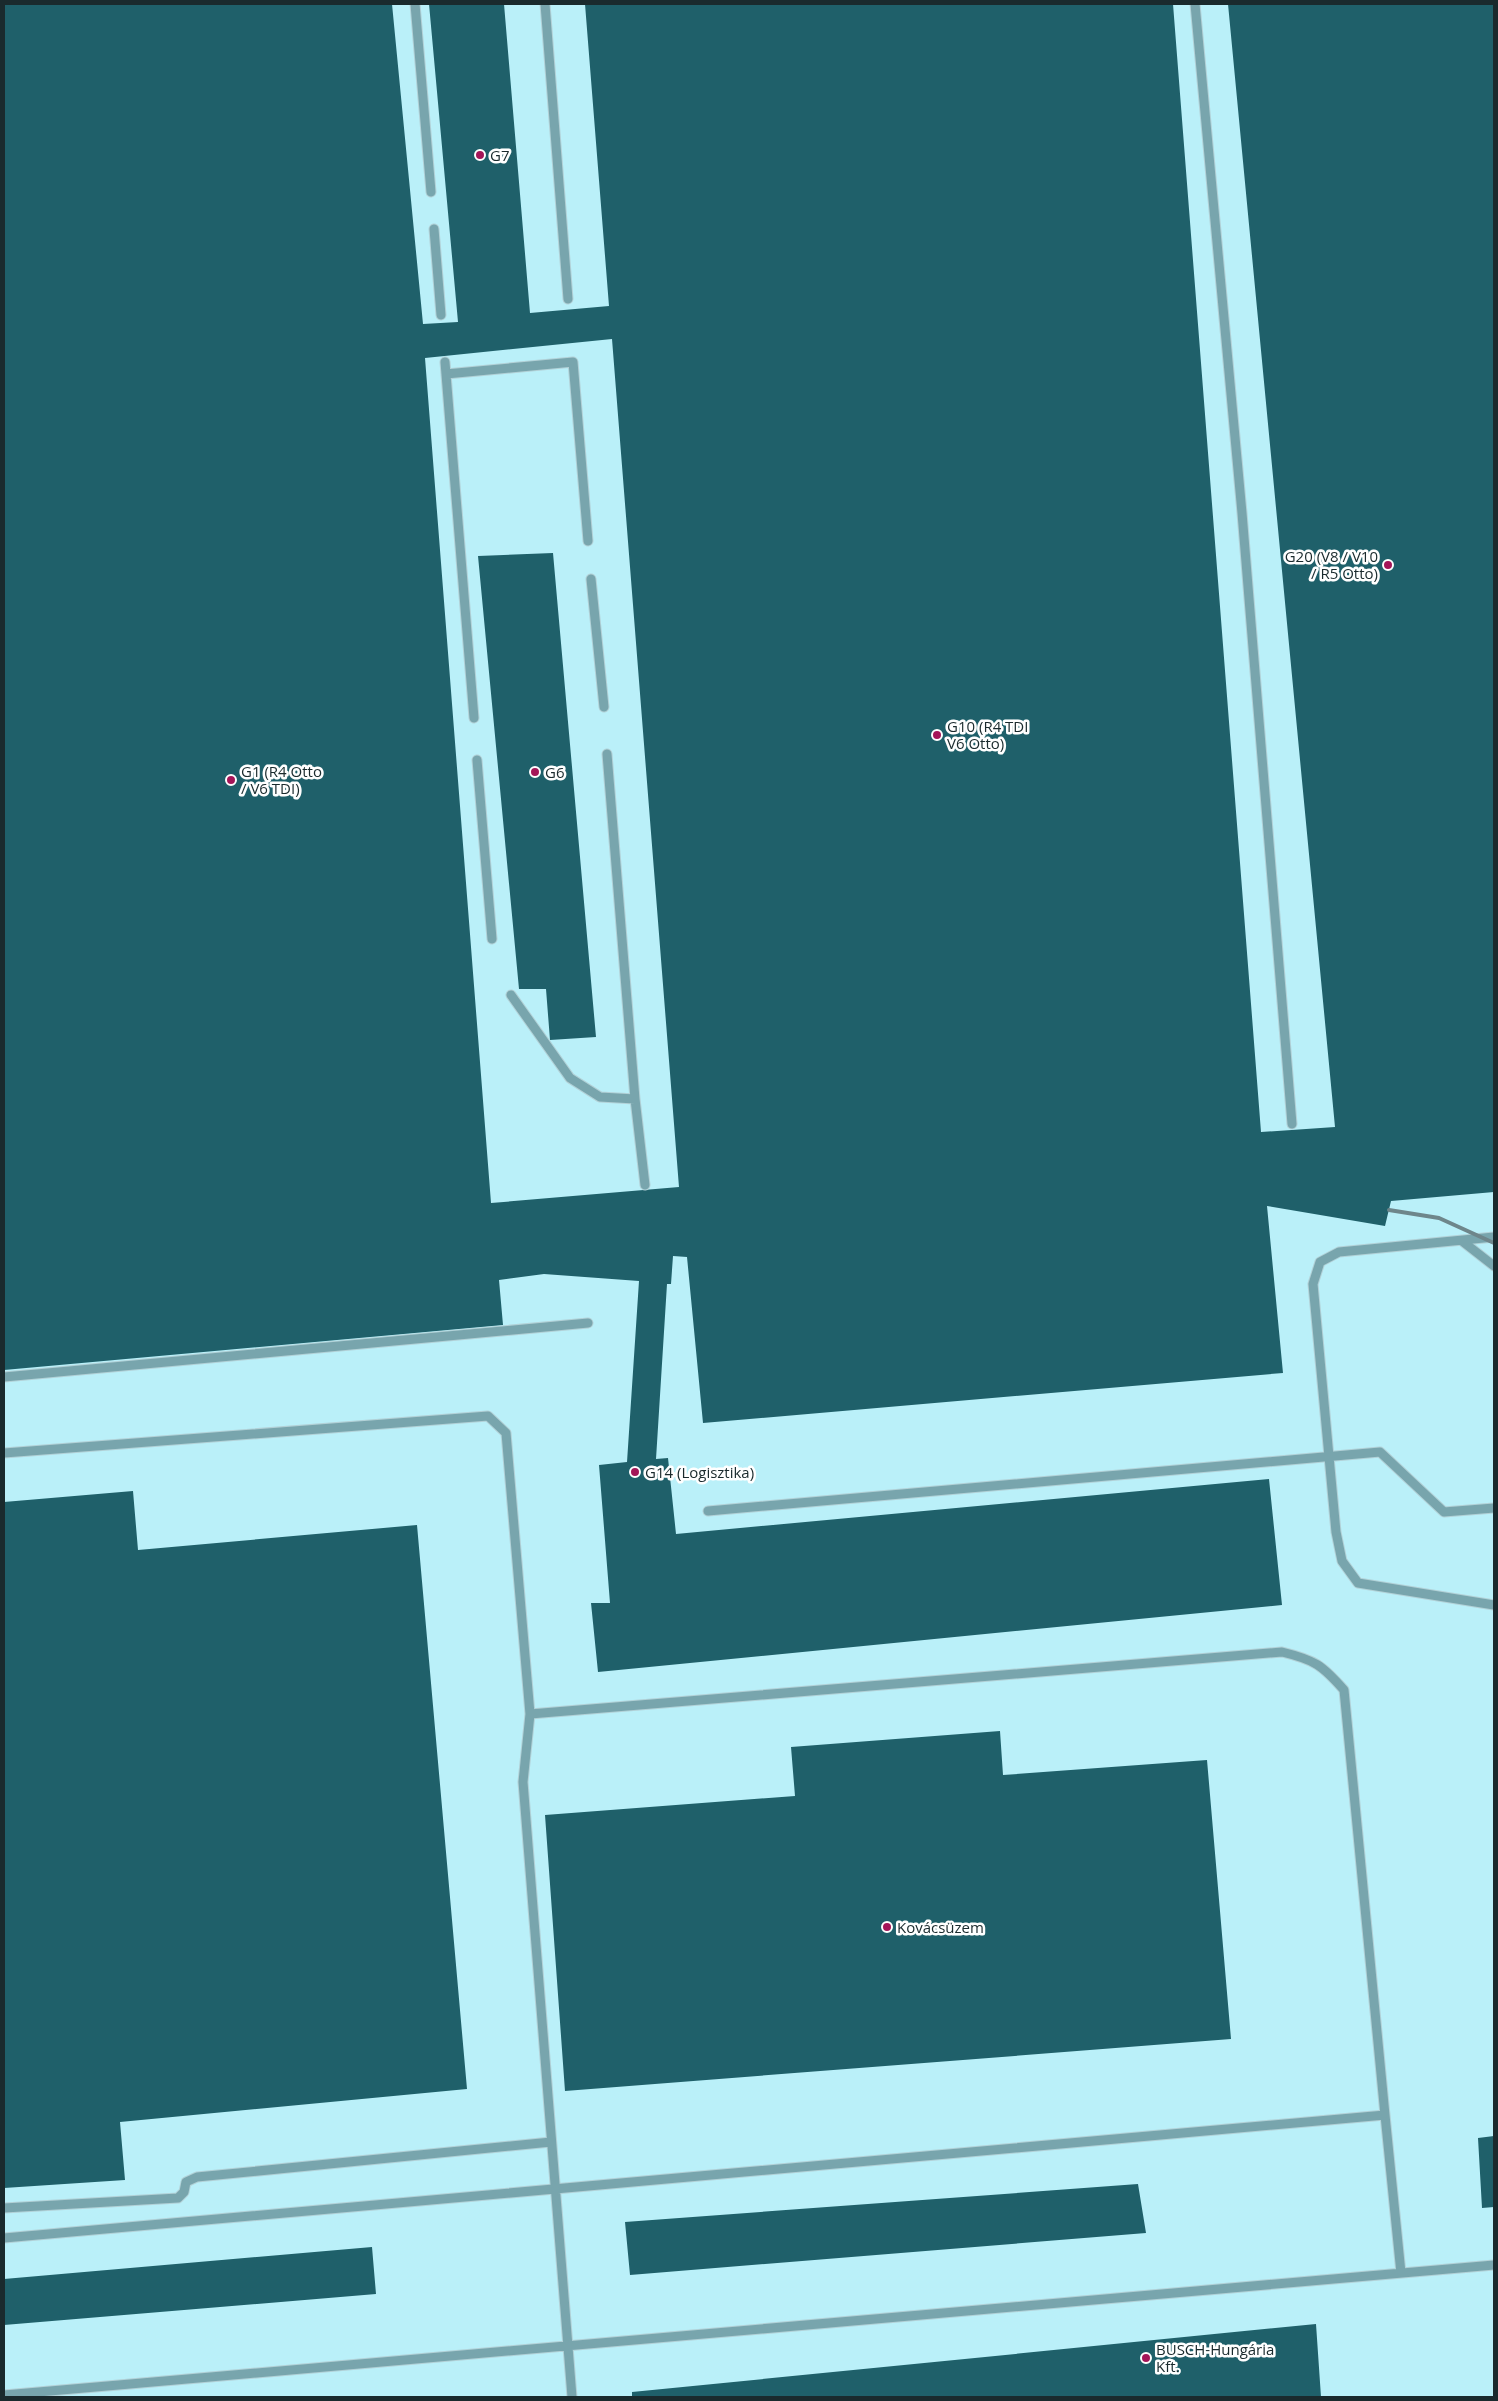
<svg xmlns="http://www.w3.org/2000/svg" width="1498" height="2401" font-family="'Open Sans',sans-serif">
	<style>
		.built { fill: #baf0f9 }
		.building { fill: #1f606a; fill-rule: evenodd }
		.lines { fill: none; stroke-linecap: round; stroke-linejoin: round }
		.lane-casing { stroke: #b2d1d7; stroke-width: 11 }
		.lane { stroke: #78a5ad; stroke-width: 9 }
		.rail { stroke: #6e868b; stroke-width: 4 }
		.poi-dot { fill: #a41558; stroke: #fff; stroke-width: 2 }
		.labels { text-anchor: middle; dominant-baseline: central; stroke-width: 5; stroke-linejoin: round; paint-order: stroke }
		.poi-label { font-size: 15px; fill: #1a2a2d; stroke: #fff; text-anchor: start }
	</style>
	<rect width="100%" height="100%" fill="#d3f6fc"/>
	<path class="built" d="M4,4H1494V2397H4Z"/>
	<path class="building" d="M4,4H392L423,324L458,322L429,4H504L530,313L609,306L585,4H1173L1261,1132L1335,1127L1228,4H1494V1192L1391,1201L1385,1226L1267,1206L1283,1373L703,1423L687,1257L673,1256L671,1284H667L656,1459L668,1458L676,1534L1269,1479L1282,1605L598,1672L591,1603H610L599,1465L627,1462L639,1281L544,1274L499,1280L503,1325L4,1370ZM612,339L679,1187L491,1203L425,358Z
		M553,553L596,1037L550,1040L546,989H519L478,556Z
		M133,1491L138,1550L417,1525L467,2089L120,2122L125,2180L4,2188V1502Z
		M1000,1731L1003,1775L1207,1760L1231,2039L565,2091L545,1815L795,1796L791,1747Z
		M1494,2136V2207L1482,2208L1478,2138Z
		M1138,2184L1146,2233L630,2275L625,2222Z
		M372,2247L376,2294L4,2325V2279Z
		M1316,2324L1321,2397H632V2392Z"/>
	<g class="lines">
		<g class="lane-casing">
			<path id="lane" d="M415,4L431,192
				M545,4L568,299
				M1195,4L1242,513L1292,1124
				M434,229L441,315
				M445,362L474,718
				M446,374L573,362L588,541
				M591,579L604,707
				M477,760L492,939
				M511,995L570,1078L600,1097L635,1099L607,754
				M635,1099L645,1185
				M1494,1237L1339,1252L1320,1262L1313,1284L1336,1532L1342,1561L1358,1583L1494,1605
				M1462,1241L1494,1266
				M4,1377L588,1323
				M4,1453L488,1416L506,1433L530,1714L523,1782L572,2397
				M708,1511L1380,1452L1444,1512L1494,1508
				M530,1714L1282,1652C1315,1660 1322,1665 1344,1690L1385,2115
				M4,2208L178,2198L184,2192L186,2182L197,2177L551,2142
				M4,2238L1385,2115L1401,2273
				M4,2395L1494,2265"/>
		</g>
		<use href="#lane" class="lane"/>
		<path class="rail" d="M1389,1210L1439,1218L1494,1243"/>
	</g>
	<g class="poi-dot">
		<circle cx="480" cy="155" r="5"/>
		<circle cx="1388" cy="565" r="5"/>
		<circle cx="937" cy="735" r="5"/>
		<circle cx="535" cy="772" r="5"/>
		<circle cx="231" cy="780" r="5"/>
		<circle cx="635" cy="1472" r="5"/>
		<circle cx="887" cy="1927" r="5"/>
		<circle cx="1146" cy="2358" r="5"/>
	</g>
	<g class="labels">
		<g class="poi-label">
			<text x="490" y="155">G7</text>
			<text x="1378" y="556" text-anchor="end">G20 (V8 / V10<tspan x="1378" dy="17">/ R5 Otto)</tspan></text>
			<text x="947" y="726">G10 (R4 TDI<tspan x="947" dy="17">V6 Otto)</tspan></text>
			<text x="241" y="771">G1 (R4 Otto<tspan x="241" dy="17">/ V6 TDI)</tspan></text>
			<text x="545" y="772">G6</text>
			<text x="645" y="1472">G14 (Logisztika)</text>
			<text x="897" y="1927">Kovácsüzem</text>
			<text x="1156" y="2349">BUSCH-Hungária<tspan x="1156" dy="17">Kft.</tspan></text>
		</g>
	</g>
	<rect width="1498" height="2401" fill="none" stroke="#1a2a2d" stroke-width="10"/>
</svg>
